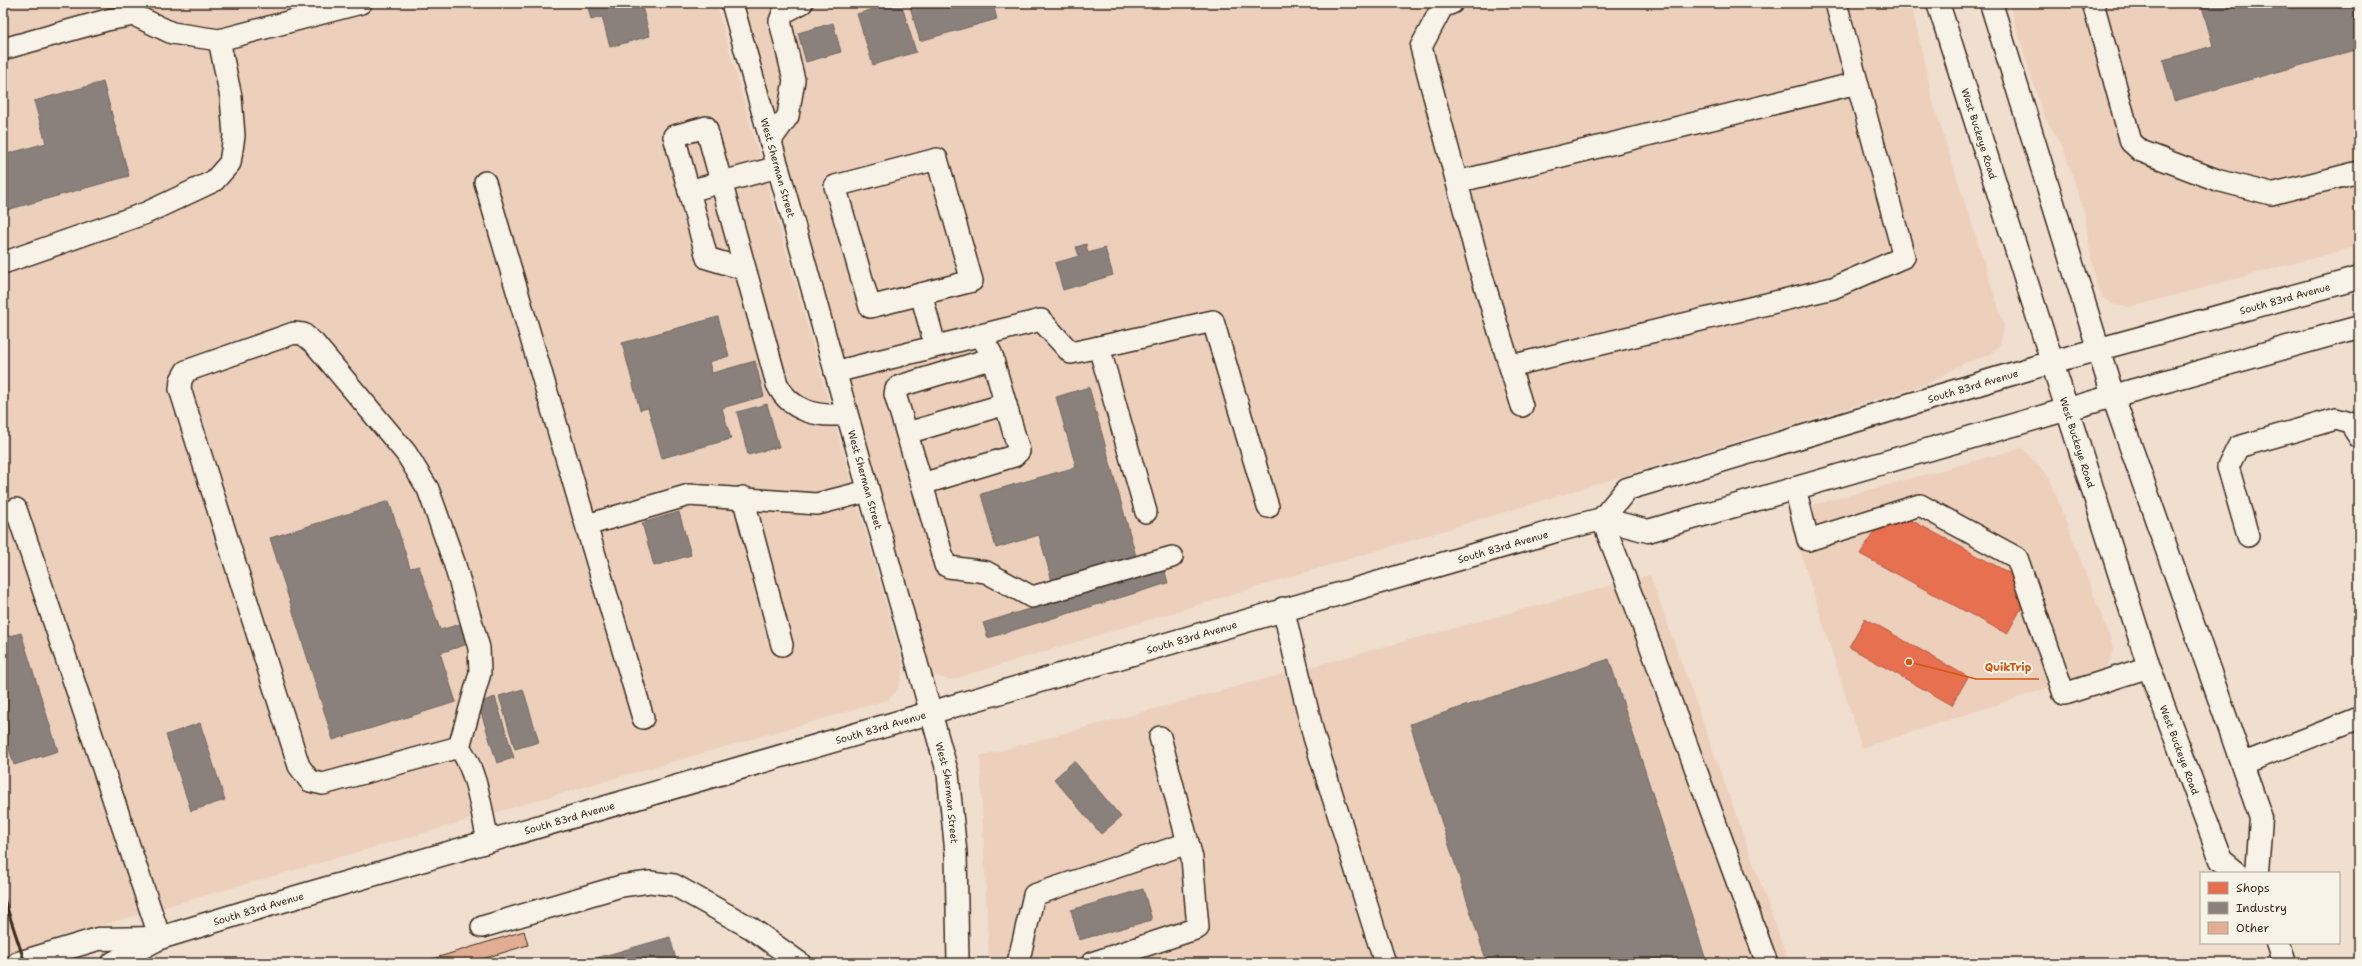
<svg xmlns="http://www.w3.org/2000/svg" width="2362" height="966" font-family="'Shantell Sans',sans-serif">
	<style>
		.built { fill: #ecd0bc }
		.shops { fill: #e76f51; stroke: #b35a42 }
		.industry { fill: #8a817c; stroke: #726760 }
		.building { fill: #e1ae93; stroke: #3b2a1e }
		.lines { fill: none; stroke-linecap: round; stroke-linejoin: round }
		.minor-casing { stroke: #3b2a1e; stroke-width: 24 }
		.major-casing { stroke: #3b2a1e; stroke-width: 25 }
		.minor { stroke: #f7f3e8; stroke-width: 21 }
		.major { stroke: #f7f3e8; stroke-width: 22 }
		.rail { stroke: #3b2a1e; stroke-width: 3 }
		.labels { text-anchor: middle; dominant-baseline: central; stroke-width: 4; stroke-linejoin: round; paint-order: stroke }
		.street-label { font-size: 10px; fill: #3b2a1e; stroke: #f7f3e8 }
		.leader { fill: none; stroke: #d7540e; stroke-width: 1.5 }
		.callout-dot { fill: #d7540e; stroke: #f7f3e8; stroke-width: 1.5 }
		.callout-label { font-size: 11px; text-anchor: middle; font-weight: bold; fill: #d7540e; stroke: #f7f3e8; stroke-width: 4; stroke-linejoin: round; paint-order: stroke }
	</style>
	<rect width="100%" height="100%" fill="#f0dece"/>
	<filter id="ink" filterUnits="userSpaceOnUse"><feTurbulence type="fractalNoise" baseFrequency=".025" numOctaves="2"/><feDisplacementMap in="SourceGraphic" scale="8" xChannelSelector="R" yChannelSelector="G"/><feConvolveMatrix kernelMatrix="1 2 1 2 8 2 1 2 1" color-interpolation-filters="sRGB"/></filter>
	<g filter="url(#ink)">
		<path class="built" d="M3,3H716L904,668L898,689L888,700L46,941L54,963H3Z
			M744,3H1911L1934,106L2004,325L2000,344L1990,355L1964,363L1927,384L950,680L936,676L926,667Z
			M2009,3H2359V246L2130,307L2114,305L2103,298L2095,281L2084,211L2063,147L2043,114Z
			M2022,448L2049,477L2114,649L2106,669L1862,748L1788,512Z
			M1650,575L1789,963H989L980,756Z"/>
		<path class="shops" d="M1909,519L2013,575L2022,607L2007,634L1860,554L1877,527Z
			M1865,618L1968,677L1952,705L1849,647Z"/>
		<path class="industry" d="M587,3H641L650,36L610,47L602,17L591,20Z
			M893,3H901L916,52L873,65L857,14Z
			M909,3H1011L994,8L997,19L920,41Z
			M2201,3H2359V49L2174,101L2163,60L2213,46Z
			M833,23L841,52L806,62L798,33Z
			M103,82L129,176L3,211V155L46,143L34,101Z
			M1086,244L1088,253L1105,248L1113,275L1063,290L1055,263L1079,256L1076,247Z
			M718,317L729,356L709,362L712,373L755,361L764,396L722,408L731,439L662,458L648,408L640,410L622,343Z
			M1089,387L1136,556L1052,581L1039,535L996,548L981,494L1076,467L1056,397Z
			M767,404L779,447L748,455L737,412Z
			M389,501L410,568L419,566L440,630L464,623L471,643L440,653L456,702L333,740L270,538Z
			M679,512L691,555L654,566L642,523Z
			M1164,568L1168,583L988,638L983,623Z
			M21,633L58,751L14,765L3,729V638Z
			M1609,659L1707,963H1487L1410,724Z
			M523,689L539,742L515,749L499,696Z
			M495,697L514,758L497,763L478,703Z
			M200,723L225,800L191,811L166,735Z
			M1074,761L1121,817L1101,834L1054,779Z
			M1143,889L1152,920L1079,940L1071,910Z
			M670,937L677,963H579Z"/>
		<path class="building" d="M524,931L528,945L469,963H430L429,960Z"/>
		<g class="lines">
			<g class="minor-casing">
				<g id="minor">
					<path id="s1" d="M732,3L948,774L956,853L958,963"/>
					<path d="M1452,3L1442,7L1421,47L1481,273L1522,406"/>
					<path d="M2093,3L2131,142L2141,151L2217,180L2271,194L2359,172"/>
					<path d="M3,49L107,20L134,15L172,33L219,40L361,3"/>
					<path d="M770,141L788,116L794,80L780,21L783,13L802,3"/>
					<path d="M937,159L972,281L870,307L835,186Z"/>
					<path d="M485,182L643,718"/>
					<path d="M1457,182L1857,83"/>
					<path d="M689,191L674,136L706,127L777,384C790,411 818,418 846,414"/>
					<path d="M3,263L146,213L214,181L230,163L234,136L231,97L219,40"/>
					<path d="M744,269L707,258L689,191L778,167"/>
					<path d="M921,294L935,345"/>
					<path d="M977,336L1041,320L1071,353L1099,347L1146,512"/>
					<path d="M1099,347L1213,321L1268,507"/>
					<path d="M1510,366L1833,288L1904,257L1836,3"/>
					<path d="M835,372L977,336L984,341L991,353L1019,451L1014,456L922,484L945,565L949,567L986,572L1032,597L1172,557"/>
					<path d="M907,433L1006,404"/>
					<path d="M922,484L895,394L896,389L900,386L993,358"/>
					<path d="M1795,488L1808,540L1920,505L2017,558L2064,694L2149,667"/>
					<path d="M743,497L782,645"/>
					<path d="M16,509L160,938"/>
					<path d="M1602,519L1635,604L1767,963"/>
					<path d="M587,525L689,495L817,504L868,491"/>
					<path d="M2248,536L2228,467L2238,447L2336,419L2350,423L2359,437"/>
					<path d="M1283,608L1314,737L1385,963"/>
					<path d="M459,747L480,673L479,648L454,562L428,489L406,453L314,343L303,334L294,333L186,371L181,380L180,389L299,766L310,781L323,784L459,747C478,773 481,810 488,841"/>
					<path d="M2242,764L2359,718"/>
					<path d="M482,927L621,886L650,882L674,885L751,928L800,963"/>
					<path d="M1018,963L1034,895L1188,843"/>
					<path d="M1092,963L1198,928L1192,858L1160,737"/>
				</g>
			</g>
			<g class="major-casing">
				<g id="major">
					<path id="s2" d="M1938,3L2149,667L2221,860L2237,873"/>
					<path d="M1991,3L2113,396L2261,818L2257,873"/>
					<path id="s3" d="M1602,519L1627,489L2052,362L2359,278"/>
					<path d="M2277,943L2284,963"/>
					<path d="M18,963L98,939L156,938"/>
					<path id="s4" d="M113,963L160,938L255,909L1559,530L1602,519L1648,531L2113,396L2359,327"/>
				</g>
			</g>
			<use href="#minor" class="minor"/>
			<use href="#major" class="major"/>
			<path class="rail" d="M3,896L25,963"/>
		</g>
	</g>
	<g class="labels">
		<g class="street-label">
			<text stroke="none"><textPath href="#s2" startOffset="137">West Buckeye Road</textPath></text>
			<text stroke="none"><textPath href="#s1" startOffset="171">West Sherman Street</textPath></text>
			<text stroke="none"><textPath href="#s3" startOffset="724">South 83rd Avenue</textPath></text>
			<text stroke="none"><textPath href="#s3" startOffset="400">South 83rd Avenue</textPath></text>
			<text stroke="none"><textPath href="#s2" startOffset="461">West Buckeye Road</textPath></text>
			<text stroke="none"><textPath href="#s1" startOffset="495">West Sherman Street</textPath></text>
			<text stroke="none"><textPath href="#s4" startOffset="1452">South 83rd Avenue</textPath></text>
			<text stroke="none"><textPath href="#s4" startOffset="1128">South 83rd Avenue</textPath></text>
			<text stroke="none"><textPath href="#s4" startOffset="804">South 83rd Avenue</textPath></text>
			<text stroke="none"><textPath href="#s2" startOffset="785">West Buckeye Road</textPath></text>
			<text stroke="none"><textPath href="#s1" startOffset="819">West Sherman Street</textPath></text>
			<text stroke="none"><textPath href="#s4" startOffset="480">South 83rd Avenue</textPath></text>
			<text stroke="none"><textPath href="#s4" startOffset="156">South 83rd Avenue</textPath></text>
		</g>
	</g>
	<path class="leader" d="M1909 662L1976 679H2039"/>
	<circle class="callout-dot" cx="1909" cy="662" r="4"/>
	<g class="callout-label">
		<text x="2008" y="671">QuikTrip</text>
	</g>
	<rect width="2362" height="966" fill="none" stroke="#f7f3e8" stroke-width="16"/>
	<rect x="8" y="8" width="2346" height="950" fill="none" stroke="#3b2a1e" stroke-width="1.5" filter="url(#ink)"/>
	<rect x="2200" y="872" width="140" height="72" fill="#f7f3e8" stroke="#aca397"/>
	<rect x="2208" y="882" width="20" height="12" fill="#e76f51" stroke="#aca397"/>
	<text x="2236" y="892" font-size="12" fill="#3b2a1e">Shops</text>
	<rect x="2208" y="902" width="20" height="12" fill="#8a817c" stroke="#aca397"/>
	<text x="2236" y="912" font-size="12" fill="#3b2a1e">Industry</text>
	<rect x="2208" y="922" width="20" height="12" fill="#e1ae93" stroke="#aca397"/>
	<text x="2236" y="932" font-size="12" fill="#3b2a1e">Other</text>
</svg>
